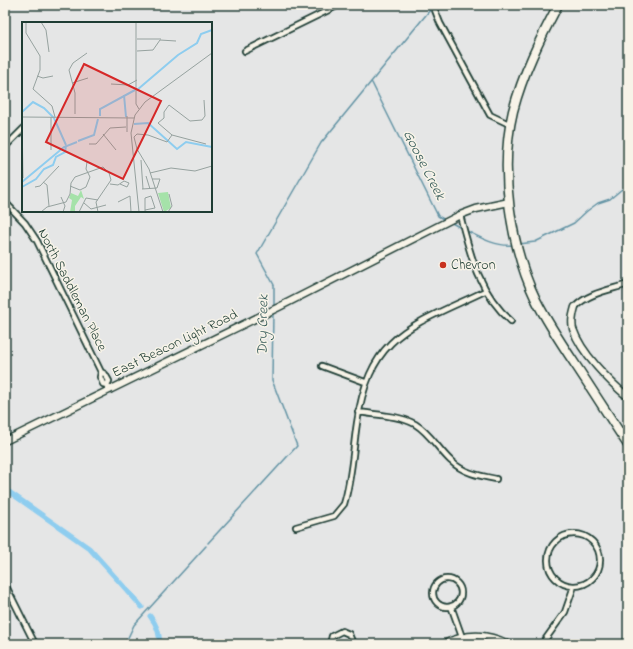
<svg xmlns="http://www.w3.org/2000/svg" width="633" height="649" font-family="'Indie Flower',sans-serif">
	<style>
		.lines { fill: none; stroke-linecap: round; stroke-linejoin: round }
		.stream { stroke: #6293a4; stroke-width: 1.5 }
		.canal { stroke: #8ecdef; stroke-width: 5 }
		.street-casing { stroke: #1f3d34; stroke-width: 8 }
		.secondary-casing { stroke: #1f3d34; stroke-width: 9 }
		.highway-casing { stroke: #1f3d34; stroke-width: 11 }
		.street { stroke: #f7f3e8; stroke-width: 4.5 }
		.secondary { stroke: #f7f3e8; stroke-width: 6 }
		.highway { stroke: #f7f3e8; stroke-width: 8 }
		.poi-dot { fill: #c8321e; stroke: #f7f3e8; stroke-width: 1.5 }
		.labels { text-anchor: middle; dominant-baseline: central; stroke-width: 3; stroke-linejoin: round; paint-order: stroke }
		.poi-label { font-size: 14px; fill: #1f3d34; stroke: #f7f3e8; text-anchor: start }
		.street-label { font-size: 14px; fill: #1f3d34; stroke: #f7f3e8 }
		.water-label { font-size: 15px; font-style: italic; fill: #355a59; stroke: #f7f3e8 }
		.inset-river { fill: none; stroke: #8ecdef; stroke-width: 2 }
		.inset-road { fill: none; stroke: #96a29f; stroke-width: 1 }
		.view { fill: #d62828; fill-opacity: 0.15; stroke: #d62828; stroke-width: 2 }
		.inset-edge { fill: none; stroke: #1f3d34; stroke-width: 2 }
	</style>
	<rect width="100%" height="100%" fill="#e5e6e6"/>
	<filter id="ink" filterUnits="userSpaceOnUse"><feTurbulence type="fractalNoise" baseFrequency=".025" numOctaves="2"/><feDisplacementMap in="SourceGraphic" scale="8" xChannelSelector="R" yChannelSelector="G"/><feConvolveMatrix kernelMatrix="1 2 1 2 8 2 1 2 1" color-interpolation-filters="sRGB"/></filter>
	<g filter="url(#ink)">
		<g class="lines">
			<path class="stream" d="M437,6L438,5
				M372,83L438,216L445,220
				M450,222L461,228
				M465,230C479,237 496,247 513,245
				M519,244L535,242L574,223L587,211L598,203L610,199L622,189L628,192
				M274,307V285L257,254L321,143L430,10
				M208,543L297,446L272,380L273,311
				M125,644L134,625L206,546"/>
			<path class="canal" d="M5,489L89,548L142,607
				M150,616C157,625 159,632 160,644"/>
			<g class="street-casing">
				<path id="street" d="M433,5L440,23L490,115L511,125
					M245,51L339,5
					M5,147L23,129
					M5,202L25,223L37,241L101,372
					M460,215C470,254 479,293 511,321
					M575,307C588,293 610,290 628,284
					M322,366L365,382
					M107,385L103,384L100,377L101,372L105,374L109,381L107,385L110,390
					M358,412C377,415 398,415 415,424C430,433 438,449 451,461C463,473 480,476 496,479
					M296,527L334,516L344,504C352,478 353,449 357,423C370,333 412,326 485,291
					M548 560a26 26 0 1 1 52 0a26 26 0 1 1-52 0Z
					M433 593a14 14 0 1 1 28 0a14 14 0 1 1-28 0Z
					M5,584L35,644
					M451,606L462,637
					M330,644L332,636L342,631L349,634L353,644
					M542,644L565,612L574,586"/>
			</g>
			<g class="secondary-casing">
				<path id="secondary" d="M575,307C573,314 571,321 573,329C581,353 609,381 628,397
					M5,441L279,307L460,215L476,209L509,202
					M444,644C466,633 487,633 508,644"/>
			</g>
			<g class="highway-casing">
				<path id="highway" d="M558,5C540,39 523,73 513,111C499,169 510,246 536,300C547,322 561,343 575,364C593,391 610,418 628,445"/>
			</g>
			<use href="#street" class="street"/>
			<use href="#secondary" class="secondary"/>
			<use href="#highway" class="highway"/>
		</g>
	</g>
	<circle class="poi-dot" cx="443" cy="265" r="4"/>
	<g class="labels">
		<g class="poi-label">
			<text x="451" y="265">Chevron</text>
		</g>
		<g class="street-label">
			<text transform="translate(72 290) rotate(63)">North Saddleman Place</text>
			<text transform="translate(175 344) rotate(-26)">East Beacon Light Road</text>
		</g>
		<g class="water-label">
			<text transform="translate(424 165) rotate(63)">Goose Creek</text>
			<text transform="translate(263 325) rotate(-89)">Dry Creek</text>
		</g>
	</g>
	<g transform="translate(22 22)">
		<rect width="190" height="190" fill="#e5e6e6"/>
		<path d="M59,168L62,177L59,175L53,184V190H48L50,178L47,176L49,171L56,174ZM146,170L149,186L142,190L136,171Z" fill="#a5e2a9"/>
		<path class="inset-river" d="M115,68L156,33L175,21L179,12L190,8M102,73L104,95M0,90L11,80L22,86L32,96L44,123M78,94V87L113,68M112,102L126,101L155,127L164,120L190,125M56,119L72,113L76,97M0,160L42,125L55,120M0,165L14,157L22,147L31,143L34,135L43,130L44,124"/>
		<path class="inset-road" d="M4,0V11L18,34V48L11,67L30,84L33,95M19,0L24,8L27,30M114,0V82L117,87M115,17H139M115,29L131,28L138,18L154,19M15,54L21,56L31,54M50,61L66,56M89,62L106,63L115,58M182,78L183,94L180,98L168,99L147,83L142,90V96L136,101L150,113L184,122M53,92V71L47,48L51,41L65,31M0,95L1,156M0,95L112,96M29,95V128M105,110V94M81,112L94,128M67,122H74L88,106L104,105M119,138L121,167M128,151L149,146L173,149L190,144M124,154L128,167M21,160L25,163L27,184M88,162L96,163L102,159L107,161L105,165L98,162M48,164L58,168L64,165L68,155L64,147L65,140M13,165L18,164L37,144M120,167L135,166L138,157H130M39,175L43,184L41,190M96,180L108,174L109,190M62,181L69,187L84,183M123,188L133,186L129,174L123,176V190M19,190L25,185L44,180L48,172L49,161L53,155L81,145M57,190L64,176L76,178M76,190L74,180L89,158L87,151L81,145M117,190L109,111L113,93L123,80L190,31M141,190L127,147L115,127L112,115L115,112L126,113L145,120L150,113M146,190L150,184L147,172"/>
		<path class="view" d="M62,42L139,79L101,157L24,120Z"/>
		<rect width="190" height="190" class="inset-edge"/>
	</g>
	<rect width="633" height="649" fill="none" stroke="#f7f3e8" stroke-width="20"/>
	<rect x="10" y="10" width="613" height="629" fill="none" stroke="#1f3d34" stroke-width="1.5" filter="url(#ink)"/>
</svg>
